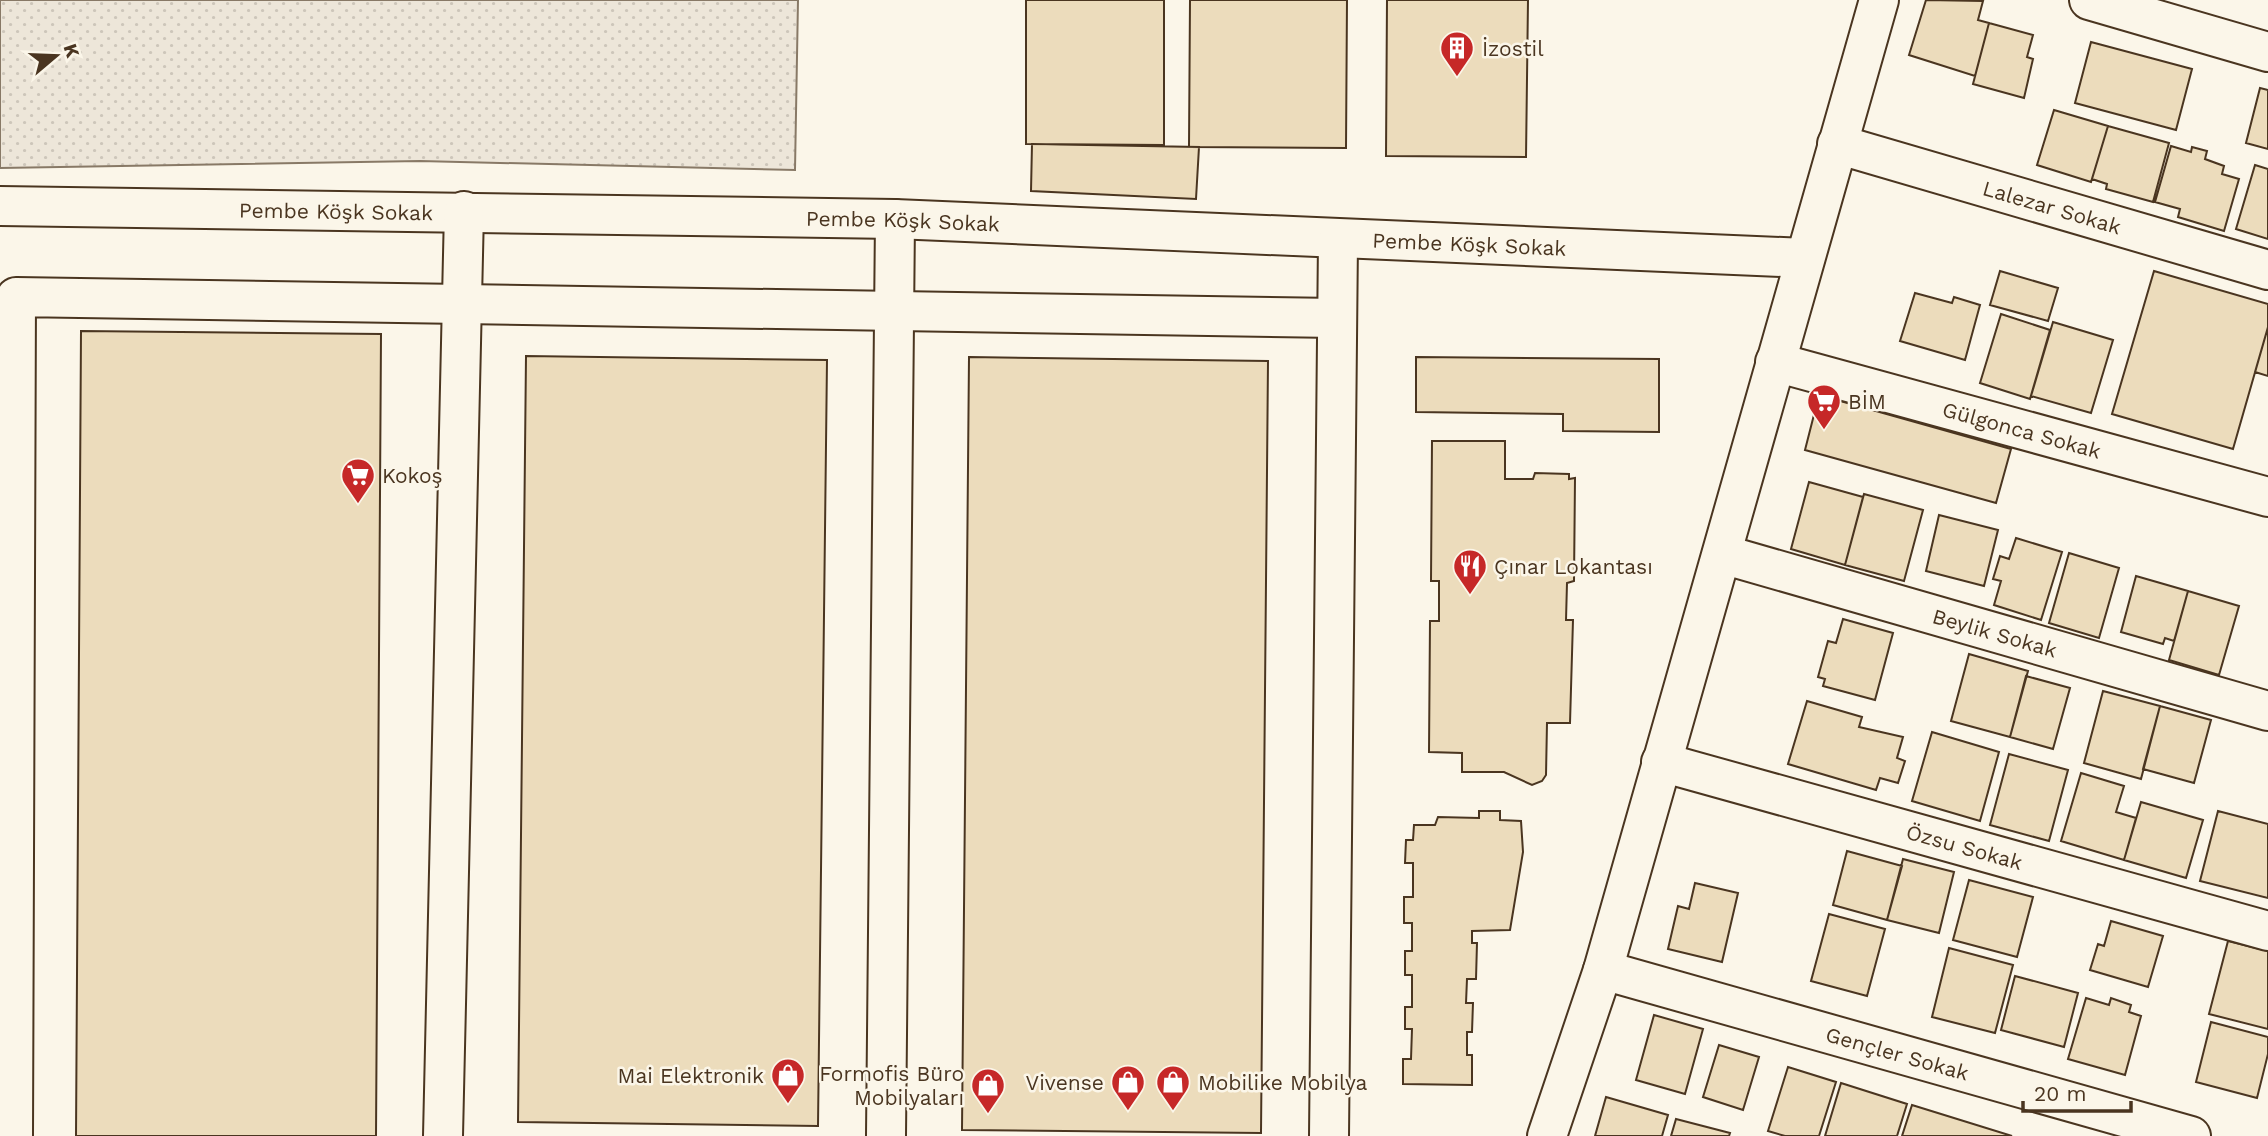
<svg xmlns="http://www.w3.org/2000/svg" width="2268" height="1136" font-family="'Work Sans',sans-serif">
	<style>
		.green { fill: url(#green-dots); stroke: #887966; stroke-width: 2 }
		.building { fill: #ecdcbc; stroke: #4a3520; stroke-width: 2 }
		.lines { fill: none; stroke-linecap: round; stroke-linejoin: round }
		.minor-casing { stroke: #4a3520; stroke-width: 42 }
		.minor { stroke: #fbf6e9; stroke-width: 38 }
		.labels { text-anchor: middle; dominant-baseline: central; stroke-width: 5; stroke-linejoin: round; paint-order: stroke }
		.poi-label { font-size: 21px; fill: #4a3520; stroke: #fbf6e9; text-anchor: start }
		.street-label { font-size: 21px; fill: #4a3520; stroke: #fbf6e9 }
	</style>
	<defs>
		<pattern id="green-dots" width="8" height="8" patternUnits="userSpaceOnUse" patternTransform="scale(1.75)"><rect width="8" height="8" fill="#ede6d9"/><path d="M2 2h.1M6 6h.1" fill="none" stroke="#cdc6ba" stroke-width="1.8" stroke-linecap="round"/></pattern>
	</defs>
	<rect width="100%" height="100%" fill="#fbf6e9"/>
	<path class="green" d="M0,0H798L795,170L420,161L0,168Z"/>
	<path class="building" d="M1026,0H1164V145L1026,144Z
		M1190,0H1347L1346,148L1189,147Z
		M1387,0H1528L1526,157L1386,156Z
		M1926,0L1983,1L1978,20L1989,23L1975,76L1909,55Z
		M1989,23L2033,35L2027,57L2033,59L2024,98L1973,84Z
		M2091,42L2192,69L2176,130L2075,103Z
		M2260,88L2268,90V149L2246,143Z
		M2054,110L2108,126L2091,182L2037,165Z
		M2108,126L2169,143L2153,202L2106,189L2107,184L2092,179Z
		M1032,144L1199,147L1196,199L1031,191Z
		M2171,146L2191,152L2192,147L2207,151L2205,159L2224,166L2222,174L2239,179L2224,231L2178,217L2180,209L2155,202Z
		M2255,165L2268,169V239L2236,229Z
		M2000,271L2058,288L2048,321L1990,305Z
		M2154,271L2268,304V327L2233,449L2112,414Z
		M1915,293L1952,303L1954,297L1980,305L1965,360L1900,341Z
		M2001,314L2050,330L2030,399L1980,383Z
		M2053,322L2113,340L2091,413L2031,396Z
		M2268,327V376L2255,372Z
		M81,331L381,334L376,1136H76Z
		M526,356L827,360L818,1126L518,1122Z
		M969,357L1268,361L1261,1133L962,1130Z
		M1416,357L1659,359V432L1563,431V414L1416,412Z
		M1819,395L2011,449L1996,503L1805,450Z
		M1432,441H1505V479H1533L1535,473L1569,474V479L1575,478L1574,581L1567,583L1566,620H1573L1570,723H1547L1546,775L1542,781L1532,785L1504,772H1462V753L1429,752L1430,621H1439V581H1431Z
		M1809,482L1863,497L1845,565L1791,549Z
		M1864,494L1923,510L1904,581L1845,565Z
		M1939,515L1998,530L1984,586L1926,571Z
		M2016,538L2062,552L2041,620L1994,605L2001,581L1993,579L2000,556L2009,559Z
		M2069,553L2119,568L2099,638L2049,623Z
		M2136,576L2188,591L2174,641L2165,638L2163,644L2121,632Z
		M2188,591L2239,606L2219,675L2169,660Z
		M1843,619L1893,633L1875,700L1823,686L1825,679L1818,677L1828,641L1836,643Z
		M1969,654L2028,671L2010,737L1951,721Z
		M2026,676L2070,688L2053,749L2010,737Z
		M2103,691L2160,706L2141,779L2084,763Z
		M1807,701L1862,717L1859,727L1903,737L1897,758L1905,761L1898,783L1880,778L1876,790L1788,764Z
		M2160,706L2211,720L2194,783L2143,769Z
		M1932,732L1999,752L1980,821L1912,801Z
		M2009,754L2068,770L2049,841L1990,825Z
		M2081,773L2124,786L2116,812L2136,818L2124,860L2061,841Z
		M2141,802L2203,820L2186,878L2124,860Z
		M1479,811H1500V820L1521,821L1523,852L1510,930L1472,931V943H1477L1476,979H1467L1466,1003H1473L1472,1032H1467V1055H1472V1085L1403,1084V1059H1411L1412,1029H1405V1007H1412V975H1405V951H1412V923H1404V897H1413V863H1405L1406,840H1413L1414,825H1435L1438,817L1479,818Z
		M2218,811L2268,824V898L2200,881Z
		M1847,851L1902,866L1887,920L1833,905Z
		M1903,859L1954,872L1939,933L1887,920Z
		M1969,880L2033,897L2017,957L1953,940Z
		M1695,883L1738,893L1722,962L1668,949L1678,906L1689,909Z
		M1829,914L1885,929L1867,996L1811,981Z
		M2111,921L2163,936L2148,987L2090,970L2098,944L2104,946Z
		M2228,941L2268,951V1029L2209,1014Z
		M1949,948L2013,965L1995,1033L1932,1017Z
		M2015,976L2078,993L2064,1047L2001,1030Z
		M2086,998L2109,1005L2111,998L2131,1005L2129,1012L2141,1016L2125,1075L2068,1059Z
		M1654,1015L1703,1029L1685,1094L1636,1080Z
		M2211,1022L2268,1037V1054L2257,1098L2196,1082Z
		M1719,1045L1759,1057L1743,1110L1703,1097Z
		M1788,1067L1836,1082L1819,1136H1785L1768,1131Z
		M1841,1083L1907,1104L1897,1136H1825Z
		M1606,1097L1668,1115L1662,1136H1595Z
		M1912,1105L2012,1136H1902Z
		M1676,1119L1730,1133L1729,1136H1671Z"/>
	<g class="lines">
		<g class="minor-casing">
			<g id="minor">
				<path d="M2089,0L2268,52"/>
				<path id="s1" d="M1837,144L2268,270"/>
				<path id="s2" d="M0,206L895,219L1805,258"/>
				<path id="s3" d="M1775,362L2268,497"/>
				<path id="s4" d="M1722,554L2268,711"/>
				<path id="s5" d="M1661,762L2268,931"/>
				<path id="s6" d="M1603,970L2191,1136"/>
				<path d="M13,1136L16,297L1337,318"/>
				<path d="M443,1136L464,211"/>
				<path d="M886,1136L895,219"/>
				<path d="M1329,1136L1338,240"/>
				<path d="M1547,1136L1603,970L1879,0"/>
			</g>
		</g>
		<use href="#minor" class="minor"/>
	</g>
	<defs>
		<g id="building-pin" transform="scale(1.75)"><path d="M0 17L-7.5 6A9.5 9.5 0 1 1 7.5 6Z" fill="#c62828" stroke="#fbf6e9"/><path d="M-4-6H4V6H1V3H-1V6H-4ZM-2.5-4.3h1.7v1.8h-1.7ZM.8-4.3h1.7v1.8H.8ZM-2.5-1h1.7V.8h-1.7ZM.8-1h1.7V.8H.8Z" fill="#fff"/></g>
		<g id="supermarket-pin" transform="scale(1.75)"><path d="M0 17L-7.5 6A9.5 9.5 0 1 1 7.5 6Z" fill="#c62828" stroke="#fbf6e9"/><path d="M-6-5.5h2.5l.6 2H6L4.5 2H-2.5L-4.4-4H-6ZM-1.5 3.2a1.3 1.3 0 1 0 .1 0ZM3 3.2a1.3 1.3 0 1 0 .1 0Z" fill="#fff"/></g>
		<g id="restaurant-pin" transform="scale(1.75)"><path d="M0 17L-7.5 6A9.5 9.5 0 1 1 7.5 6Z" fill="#c62828" stroke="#fbf6e9"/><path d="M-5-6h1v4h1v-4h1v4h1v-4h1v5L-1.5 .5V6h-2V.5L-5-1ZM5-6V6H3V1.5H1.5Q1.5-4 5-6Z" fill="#fff"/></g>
		<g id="shop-pin" transform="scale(1.75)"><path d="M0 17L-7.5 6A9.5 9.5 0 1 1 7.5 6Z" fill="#c62828" stroke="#fbf6e9"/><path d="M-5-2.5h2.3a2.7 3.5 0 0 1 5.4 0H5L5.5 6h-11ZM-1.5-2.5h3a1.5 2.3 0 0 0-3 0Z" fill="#fff"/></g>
	</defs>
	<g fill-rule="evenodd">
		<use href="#building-pin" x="1457" y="48"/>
		<use href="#supermarket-pin" x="1824" y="401"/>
		<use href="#supermarket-pin" x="358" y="475"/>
		<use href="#restaurant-pin" x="1470" y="566"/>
		<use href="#shop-pin" x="788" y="1075"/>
		<use href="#shop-pin" x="1128" y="1082"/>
		<use href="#shop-pin" x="1173" y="1082"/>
		<use href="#shop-pin" x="988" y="1085"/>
	</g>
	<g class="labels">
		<g class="poi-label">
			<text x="1482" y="48">İzostil</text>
			<text x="1848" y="401">BİM</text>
			<text x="382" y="475">Kokoş</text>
			<text x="1494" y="566">Çınar Lokantası</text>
			<text x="964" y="1073" text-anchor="end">Formofis Büro<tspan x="964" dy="24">Mobilyaları</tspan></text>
			<text x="764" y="1075" text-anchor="end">Mai Elektronik</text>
			<text x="1104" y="1082" text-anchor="end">Vivense</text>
			<text x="1198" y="1082">Mobilike Mobilya</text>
		</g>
		<g class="street-label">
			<text stroke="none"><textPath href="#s1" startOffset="224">Lalezar Sokak</textPath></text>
			<text stroke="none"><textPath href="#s2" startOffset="336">Pembe Köşk Sokak</textPath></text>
			<text stroke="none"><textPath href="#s2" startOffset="903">Pembe Köşk Sokak</textPath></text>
			<text stroke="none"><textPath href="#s2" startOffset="1470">Pembe Köşk Sokak</textPath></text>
			<text stroke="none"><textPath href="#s3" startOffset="256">Gülgonca Sokak</textPath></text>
			<text stroke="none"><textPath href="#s4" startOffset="284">Beylik Sokak</textPath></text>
			<text stroke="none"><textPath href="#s5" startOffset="315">Özsu Sokak</textPath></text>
			<text stroke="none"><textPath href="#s6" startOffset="306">Gençler Sokak</textPath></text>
		</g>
	</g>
	<g transform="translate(56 56) rotate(71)" stroke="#fbf6e9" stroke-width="5" paint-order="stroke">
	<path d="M0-5L12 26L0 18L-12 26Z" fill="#4a3520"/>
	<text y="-10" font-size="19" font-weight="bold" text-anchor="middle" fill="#4a3520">K</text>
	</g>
	<path d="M2023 1101v10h108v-10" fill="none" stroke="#4a3520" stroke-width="3.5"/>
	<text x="2034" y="1101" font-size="21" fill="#4a3520" stroke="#fbf6e9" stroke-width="5" paint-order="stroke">20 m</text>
</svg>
